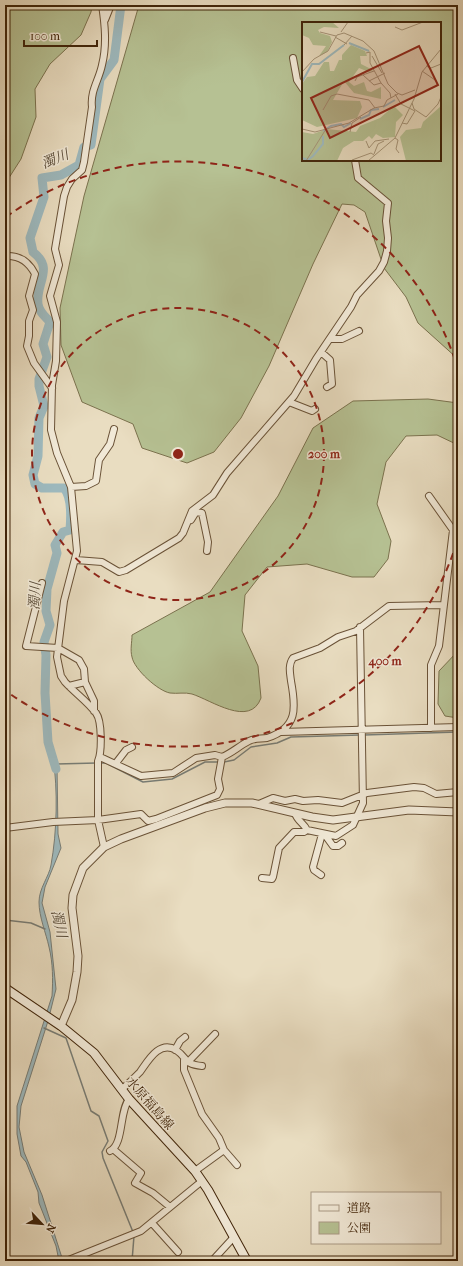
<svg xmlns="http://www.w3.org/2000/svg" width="463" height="1266" font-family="'IM FELL French Canon','Noto Serif JP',serif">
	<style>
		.green { fill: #b6c193; stroke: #7b724e; fill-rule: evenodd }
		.water { fill: #9db9be; stroke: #787d76 }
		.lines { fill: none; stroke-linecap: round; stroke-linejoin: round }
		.stream { stroke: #787d76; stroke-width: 1.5 }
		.river { stroke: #9db9be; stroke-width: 9 }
		.minor-casing { stroke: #6a5237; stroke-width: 8 }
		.tertiary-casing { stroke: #6a5237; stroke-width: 9 }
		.secondary-casing { stroke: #402409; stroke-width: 10 }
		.minor { stroke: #f1e9d7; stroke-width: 6 }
		.tertiary { stroke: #f1e9d7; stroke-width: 7 }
		.secondary { stroke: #f1e9d7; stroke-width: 8 }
		.ring { fill: none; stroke: #8f2418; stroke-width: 2; stroke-dasharray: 7 5 }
		.labels { text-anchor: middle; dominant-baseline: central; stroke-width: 3; stroke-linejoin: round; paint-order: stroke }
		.street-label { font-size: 13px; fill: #402409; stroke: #f1e9d7 }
		.water-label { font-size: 14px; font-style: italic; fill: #574936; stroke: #f1e9d7 }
		.inset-river { fill: none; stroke: #9db9be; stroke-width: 2 }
		.inset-road { fill: none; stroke: #a59377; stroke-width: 1 }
		.view { fill: #8f2418; fill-opacity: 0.15; stroke: #8f2418; stroke-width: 2 }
		.inset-edge { fill: none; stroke: #402409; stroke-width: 2 }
		.centre { fill: #8f2418; stroke: #f1e9d7; stroke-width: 2 }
		.ring-label { font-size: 12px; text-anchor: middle; font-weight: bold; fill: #8f2418; stroke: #f1e9d7; stroke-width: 3; stroke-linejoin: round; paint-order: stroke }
	</style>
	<rect width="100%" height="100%" fill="#e9ddc1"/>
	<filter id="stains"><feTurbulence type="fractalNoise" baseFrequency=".005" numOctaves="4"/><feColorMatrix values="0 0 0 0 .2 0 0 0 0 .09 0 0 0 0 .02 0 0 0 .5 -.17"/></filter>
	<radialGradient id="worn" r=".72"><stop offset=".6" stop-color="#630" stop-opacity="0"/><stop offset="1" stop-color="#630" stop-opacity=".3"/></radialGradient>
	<path class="green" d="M5,5H92L91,12L81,35L50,64L35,89L36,117L21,159L5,184Z
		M139,5H458V359L418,323L406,297L384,268L365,212L354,205L342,204L313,264L269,366L241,418L214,452L187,463L142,448L133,424L82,402L61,345L60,308L84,196ZM303,23H440V160H303Z
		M428,399L458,403V445L437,435L406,436L386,462L377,504L391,541L388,559L374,577H352L307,564L267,567L245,595L242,631L258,666L261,698C250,728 211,700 192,694C185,692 177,694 170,693C158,691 134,669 132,657C130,650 132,642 132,635L210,592L278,496L313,428L353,401Z
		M458,651V718L445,716L438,704L439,671Z"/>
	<path class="water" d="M53,757L57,766L58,834L61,848L45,887L42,903L50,932L56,989L48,1021L21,1106L19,1127L24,1152L42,1195L63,1261H59L56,1246L39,1203L38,1192L26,1162L21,1156L17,1134V1106L52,996C53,980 53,963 49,947C46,933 39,917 39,902C39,888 49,877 51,865C57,832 58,790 53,757Z"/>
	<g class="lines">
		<path class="stream" d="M364,735L458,732
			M224,762L234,760L251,747L277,743L291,737L360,735
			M101,763H106L143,782L172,779L205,762H218
			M56,764L97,763
			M5,920L31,923L45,929
			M44,1028L66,1038L91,1111L99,1116L108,1141L102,1152L103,1158L133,1232
			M132,1261L134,1236"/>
		<path class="river" d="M56,769L48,742L45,693L46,655L44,642L50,625L46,611L47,589L57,553L55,545L63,532L70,530C71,518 72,497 64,488H42L35,484L33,475L38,456L39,418L44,406L39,386V379L47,357L43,344L50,322C45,316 39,312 38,304C35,283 55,269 33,252L30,238L44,197L42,178L61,175L79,165L84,147L91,145L100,79L114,60L121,5"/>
		<g class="minor-casing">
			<path id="minor" d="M102,5C105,25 107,45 102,65C99,80 90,91 92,107L84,162L82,170L72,179L67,187L64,196L55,249L59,265L50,296L57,322L56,361L52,385L51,430L57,453L71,487L77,551L64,601L57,657L61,676L65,682C75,693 87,701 96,713C102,721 102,752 98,761V820L104,847
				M105,20L111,5
				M293,58L297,80L303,89
				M5,256C19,255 29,262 35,274L29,296L33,310L29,321V336L27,346L34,363L52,388
				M330,339H342L359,331
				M321,352L330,360L332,384L327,387
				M289,402L312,411L315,409
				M71,487L86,486L96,481L99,460L110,444L114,429
				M429,496L453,530L439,646L431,665V728
				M191,520L196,512L202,513L208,542L207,551
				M76,560L102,562L119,572L126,570L179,538L183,533L192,511L213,495L227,473L294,396L316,359L351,307L357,295L379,271L384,262L387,251L388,238L386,221L388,203L358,178L355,160
				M42,583L26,646L58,648L79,660L84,669L85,682L94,701V711
				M69,686L85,682
				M281,732L458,727
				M100,757L141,776L173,773L196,758L215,755L222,757C232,753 239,746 249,741C254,738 261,739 267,738C298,728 296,708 291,681C290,673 288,665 293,658L320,648L338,637L356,631L389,606L443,605
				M116,763L126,750L132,747
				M259,804L273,798L285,801L295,799L303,801L318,800L342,803L367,793L414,787L424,788L436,794L458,792
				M295,813C297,821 304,823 307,830L336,836L353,825L363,803L360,627
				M5,828L53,822L98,820L141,814L148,821L156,819L217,795L220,789L218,779L222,757
				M325,835L333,846H338L342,843
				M321,875L314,870L313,867L322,834
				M262,878L272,879L273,877L279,848L294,832H304L307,830
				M175,1050L180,1041L185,1037
				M184,1060V1070L202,1114L219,1138L224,1150L237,1165
				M188,1062L215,1034
				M122,1089C128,1084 134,1078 140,1072C148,1061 159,1040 176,1050C188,1058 183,1064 202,1066
				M113,1149L141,1173L135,1183L153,1193L170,1207
				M110,1151C124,1144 119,1112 129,1099
				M195,1171L224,1150
				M152,1223L178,1252
				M66,1261L141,1231L202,1181
				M212,1261L234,1237"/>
		</g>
		<g class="tertiary-casing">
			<path id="tertiary" d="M61,1026L72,1000L77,972L78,956L72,908L73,895L83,868L104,847L121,839L205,808L225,803H252L312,817L333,820L409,810L458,812"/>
		</g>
		<g class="secondary-casing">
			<path id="secondary" d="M5,988L61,1026L94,1053L129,1099L195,1171L208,1190L247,1261"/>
		</g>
		<use href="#minor" class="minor"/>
		<use href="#tertiary" class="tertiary"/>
		<use href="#secondary" class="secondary"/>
	</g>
	<g class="ring">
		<circle cx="178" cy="454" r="146"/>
		<path d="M457 542A293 293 0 0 1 6 691M6 217A293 293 0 0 1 457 366"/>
	</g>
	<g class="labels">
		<g class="street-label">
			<text transform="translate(150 1103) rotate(49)">水原福島線</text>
		</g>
		<g class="water-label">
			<text transform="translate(55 159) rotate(-22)">濁川</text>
			<text transform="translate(35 596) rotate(-87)">濁川</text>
			<text transform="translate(59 924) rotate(77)">濁川</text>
		</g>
	</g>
	<g transform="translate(302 22)">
		<rect width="139" height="139" fill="#e9ddc1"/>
		<path d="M0,0H30L37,6L22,5L16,8L18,11L28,14L30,20L25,30L17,34L24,24L11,23L7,16L0,13ZM49,23L63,29L65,34H58L59,42L71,48L67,50L57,46L47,60L52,64L62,60L65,69L69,70L79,65V77L52,71L42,59L31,78L58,79L60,85L55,96L15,105L0,98V62L5,55L13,54L22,40H27L28,49H32L37,38H40V33ZM92,84L101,93L94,100L93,115L81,116L74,112L70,117L67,114L61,119H52L41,126L35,139H0V110L11,112L25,107L54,110L58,104L78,96ZM139,84V139H104L98,115L104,108L119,106L121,100Z" fill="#b6c193"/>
		<path class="inset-river" d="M47,21L67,29M0,60L10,42H17L42,23M81,85L93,78M58,97L67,93L69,88L77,87M21,109L29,104L39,102L42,105L49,101M0,136L6,138L11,134L21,122V114"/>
		<path class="inset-road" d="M93,5L100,8L121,0M18,10L34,14M39,10L46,0M33,15L45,22M42,23L50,14M64,31L68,30V41L79,61M70,34L80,51M124,44L129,46L139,42M120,49L133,58M0,50L12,37L26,29L35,13L42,11L61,19L72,29L86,62L95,71L100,73L113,68M61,53L72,63L79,61L88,71L89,76M53,59L55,55L72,49M67,59L83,51M93,72L99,82L113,89L105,102L100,101M110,81L112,87L124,95L136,82L139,75M21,88L29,74L35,72L67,78L73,86M0,107L13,110L47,101L72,86L82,84L85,78L96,72M48,110L50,101L59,95M93,116L96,118L94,127L97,131M64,119L67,126L73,119L87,117M72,132L76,122L82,119M50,138L69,131L72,133M4,139L24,107M66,139L93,116L112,77L120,50L139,27"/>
		<path class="view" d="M117,24L136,63L28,116L9,76Z"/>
		<rect width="139" height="139" class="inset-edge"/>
	</g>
	<circle cx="178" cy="454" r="6" class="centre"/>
	<g class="ring-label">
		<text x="324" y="458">200 m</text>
		<text x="385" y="665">400 m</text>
	</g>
	<rect width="463" height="1266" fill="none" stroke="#e9ddc1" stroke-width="20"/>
	<rect x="6" y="6" width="451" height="1254" fill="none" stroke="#402409" stroke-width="2"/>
	<rect x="10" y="10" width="443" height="1246" fill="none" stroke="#402409"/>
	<rect x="311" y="1192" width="130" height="52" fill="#f1e9d7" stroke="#aa9a85"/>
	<rect x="319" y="1205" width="20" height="6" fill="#f1e9d7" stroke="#aa9a85"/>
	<text x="347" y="1212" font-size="12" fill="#402409">道路</text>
	<rect x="319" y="1222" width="20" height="12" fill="#b6c193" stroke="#aa9a85"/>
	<text x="347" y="1232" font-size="12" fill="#402409">公園</text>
	<g transform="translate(42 1224) rotate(116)" stroke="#f1e9d7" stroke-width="3" paint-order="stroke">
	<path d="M0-3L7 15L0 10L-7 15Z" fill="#402409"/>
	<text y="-6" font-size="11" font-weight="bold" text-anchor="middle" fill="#402409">N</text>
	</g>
	<path d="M24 40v6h73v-6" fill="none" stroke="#402409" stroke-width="2"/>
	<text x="30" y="40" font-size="12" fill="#402409" stroke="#f1e9d7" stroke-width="3" paint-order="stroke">100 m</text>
	<rect width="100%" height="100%" filter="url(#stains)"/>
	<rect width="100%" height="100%" fill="url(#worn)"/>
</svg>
